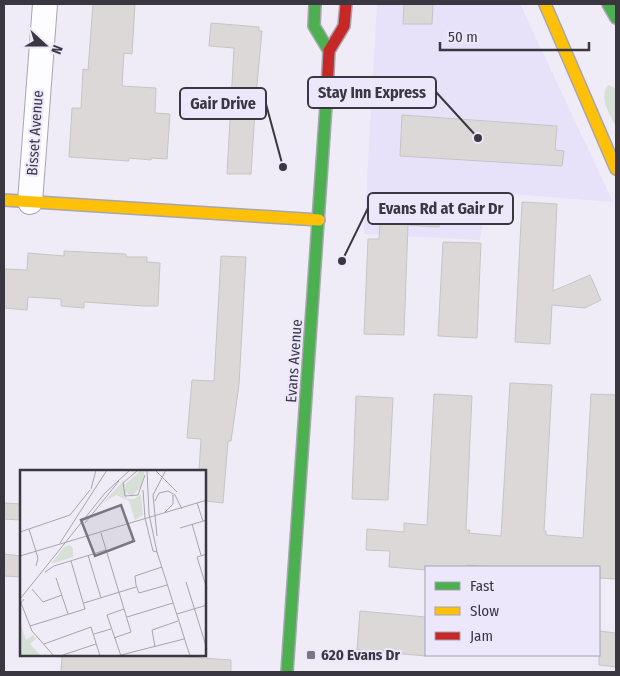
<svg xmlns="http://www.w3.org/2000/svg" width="620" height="676" font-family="'Fira Sans Condensed',sans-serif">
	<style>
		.built { fill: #e7e1f9 }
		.green { fill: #d7e0d7 }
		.building { fill: #ddd8d8; stroke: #c8c4c5 }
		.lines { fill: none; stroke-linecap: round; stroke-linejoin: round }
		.street-casing { stroke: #a8a5af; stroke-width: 26 }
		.fast-casing { stroke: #a8a5af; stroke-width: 14 }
		.slow-casing { stroke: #a8a5af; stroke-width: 14 }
		.jam-casing { stroke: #a8a5af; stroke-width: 14 }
		.street { stroke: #fdfcfe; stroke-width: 24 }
		.fast { stroke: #4caf50; stroke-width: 11 }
		.slow { stroke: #ffc107; stroke-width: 11 }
		.jam { stroke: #c62828; stroke-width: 11 }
		.poi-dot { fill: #797681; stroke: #ede7fc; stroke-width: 2 }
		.labels { text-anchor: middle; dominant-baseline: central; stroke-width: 4; stroke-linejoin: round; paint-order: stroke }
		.street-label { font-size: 15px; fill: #3a3741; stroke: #ede7fc }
		.poi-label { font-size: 15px; font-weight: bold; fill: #3a3741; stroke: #ede7fc; text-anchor: start }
		.inset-road { fill: none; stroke: #a7a4ae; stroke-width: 1 }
		.view { fill: #797681; fill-opacity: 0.15; stroke: #797681; stroke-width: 2.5 }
		.inset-edge { fill: none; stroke: #3a3741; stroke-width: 2.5 }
		.leader { fill: none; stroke: #3a3741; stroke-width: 2 }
		.callout-dot { fill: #3a3741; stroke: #ede7fc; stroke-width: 2 }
		.callout { fill: #ede7fc; stroke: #3a3741; stroke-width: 2 }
		.callout-label { font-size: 16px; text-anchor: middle; font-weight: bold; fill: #3a3741 }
	</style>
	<rect width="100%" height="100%" fill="#efecf7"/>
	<path class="built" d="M377,4H520L613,202L486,192L480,240L364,234Z"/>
	<path class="green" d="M608,85L615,88L616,91V127C610,114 598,97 608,85Z"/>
	<path class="building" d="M93,4H135L132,54L124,53L122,86L156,88L155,113L170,114L167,159L152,158L151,160L129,158V161L69,157L72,108H81L83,69L88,70Z
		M404,4H433L432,24H403Z
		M211,23L259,27V31H262L256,95L251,174H227L234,48L209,46Z
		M402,115L557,126L555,150L564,151L562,166L400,156Z
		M382,196L441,200L439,227L408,225L404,335L364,334L368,239H379Z
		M522,202L557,204L553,291L590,275L601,300L585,308L552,305L550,344L515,342Z
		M443,242L481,243L477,338L438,336Z
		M64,251L126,254V257H147V262L160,263L158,306H144L84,302V308L61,306V299L28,297L27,310L4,308V269L27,270L28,253L64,256Z
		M221,256L246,257L239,385L231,441H228L223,503L205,501V471H199L201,439L187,438L192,380L214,381Z
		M510,383L552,385L544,531H546V535L583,538L591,394L616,395V579L599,578V567H491L467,565V567H426V570L389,567L390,551L366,550L367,529L404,532V523L427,525L434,394L472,396L466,530H470L469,533L501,536Z
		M356,396L393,398L388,500L352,499Z
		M4,503L21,504V520L4,519Z
		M4,554L21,556V577L4,576Z
		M360,611L426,617V656L357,650Z
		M599,631L616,633V667L599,665Z
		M62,655H158L231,660V672H61Z"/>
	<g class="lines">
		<g class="street-casing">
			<path id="street" d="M30,202L45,4"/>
		</g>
		<g class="fast-casing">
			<path id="fast" d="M315,4L314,26L329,51
				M608,4L616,18
				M287,672L327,91"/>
		</g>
		<g class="slow-casing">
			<path id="slow" d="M545,4L616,169
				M4,200L319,220"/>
		</g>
		<g class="jam-casing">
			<path id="jam" d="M327,91L329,51L344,26L346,4"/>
		</g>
		<use href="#street" class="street"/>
		<use href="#fast" class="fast"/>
		<use href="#slow" class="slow"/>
		<use href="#jam" class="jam"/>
	</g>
	<rect class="poi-dot" x="306" y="650" width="10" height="10" rx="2.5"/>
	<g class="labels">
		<g class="street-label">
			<text transform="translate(35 133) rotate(-86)">Bisset Avenue</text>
			<text transform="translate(294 361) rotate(-86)">Evans Avenue</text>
		</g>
		<g class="poi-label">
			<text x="321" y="655">620 Evans Dr</text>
		</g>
	</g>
	<g transform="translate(20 470)">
		<rect width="186" height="186" fill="#efecf7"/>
		<path d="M121,0H125L122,16L111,27L102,17ZM104,10L107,29H114L121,24L123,45L115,50L109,31L96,25L83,33ZM49,75L53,78V87L31,94L44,77ZM0,152L6,170L13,165L16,169L10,174L21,186H0Z" fill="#d7e0d7"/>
		<path class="inset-road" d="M118,0L103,13L105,26L118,25L125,5M127,0L129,44L137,82M135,0L157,22M71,19L76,0M123,20L125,48M135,31L139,23L148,21L155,25L162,39M177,33L183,51M145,42L153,34V25M125,48L133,81L137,82M65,53L99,11M172,54L181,85M160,58L187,50M9,59L18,88L16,96M0,62L50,45L70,20M81,63L111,162L94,168M137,66L133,25L146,0M40,73L87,0M137,82L170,186M187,84L177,87L187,119M68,85L81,128M0,86L187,30M142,97L115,106L116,115L119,123L147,115M25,102L34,96L86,80M36,108L48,144M166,112L187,179M12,119L23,132L42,125M0,129L85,23L110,0M4,129L1,133L12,161L34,186M64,133L116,117M157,144L187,135M107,147L153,133M10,156L65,139L51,91M74,164L91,159M24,174L71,157L80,186M135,177L132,160L158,151M40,186L76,174M97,186L164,169M101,186L87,145L104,139"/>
		<path class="view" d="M101,35L114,71L75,86L61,50Z"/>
		<rect width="186" height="186" class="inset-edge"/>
	</g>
	<path class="leader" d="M478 138L436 92M283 167L266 104M342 261L368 208"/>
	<g class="callout-dot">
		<circle cx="478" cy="138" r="5"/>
		<circle cx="283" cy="167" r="5"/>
		<circle cx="342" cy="261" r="5"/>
	</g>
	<g class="callout">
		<rect x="308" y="77" width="128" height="31" rx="5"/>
		<rect x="180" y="88" width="86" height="31" rx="5"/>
		<rect x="368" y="193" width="145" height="31" rx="5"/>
	</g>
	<g class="callout-label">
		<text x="372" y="98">Stay Inn Express</text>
		<text x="223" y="109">Gair Drive</text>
		<text x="441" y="214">Evans Rd at Gair Dr</text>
	</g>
	<rect width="620" height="676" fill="none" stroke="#3a3741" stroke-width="10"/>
	<rect x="425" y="566" width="175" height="90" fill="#ede7fc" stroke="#a5a1b1"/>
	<rect x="435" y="582" width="25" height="8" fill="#4caf50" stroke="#a5a1b1"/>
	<text x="470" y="591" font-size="15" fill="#3a3741">Fast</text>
	<rect x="435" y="607" width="25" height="8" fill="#ffc107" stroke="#a5a1b1"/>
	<text x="470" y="616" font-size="15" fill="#3a3741">Slow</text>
	<rect x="435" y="632" width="25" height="8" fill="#c62828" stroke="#a5a1b1"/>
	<text x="470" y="641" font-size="15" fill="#3a3741">Jam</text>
	<g transform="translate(45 45) rotate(111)" stroke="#ede7fc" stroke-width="4" paint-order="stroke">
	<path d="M0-4L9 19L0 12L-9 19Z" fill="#3a3741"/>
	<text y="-8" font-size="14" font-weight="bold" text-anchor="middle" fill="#3a3741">N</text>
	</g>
	<path d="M440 42v8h149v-8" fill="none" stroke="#3a3741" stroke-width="2.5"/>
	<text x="448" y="42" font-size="15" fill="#3a3741" stroke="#ede7fc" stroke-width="4" paint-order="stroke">50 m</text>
</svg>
